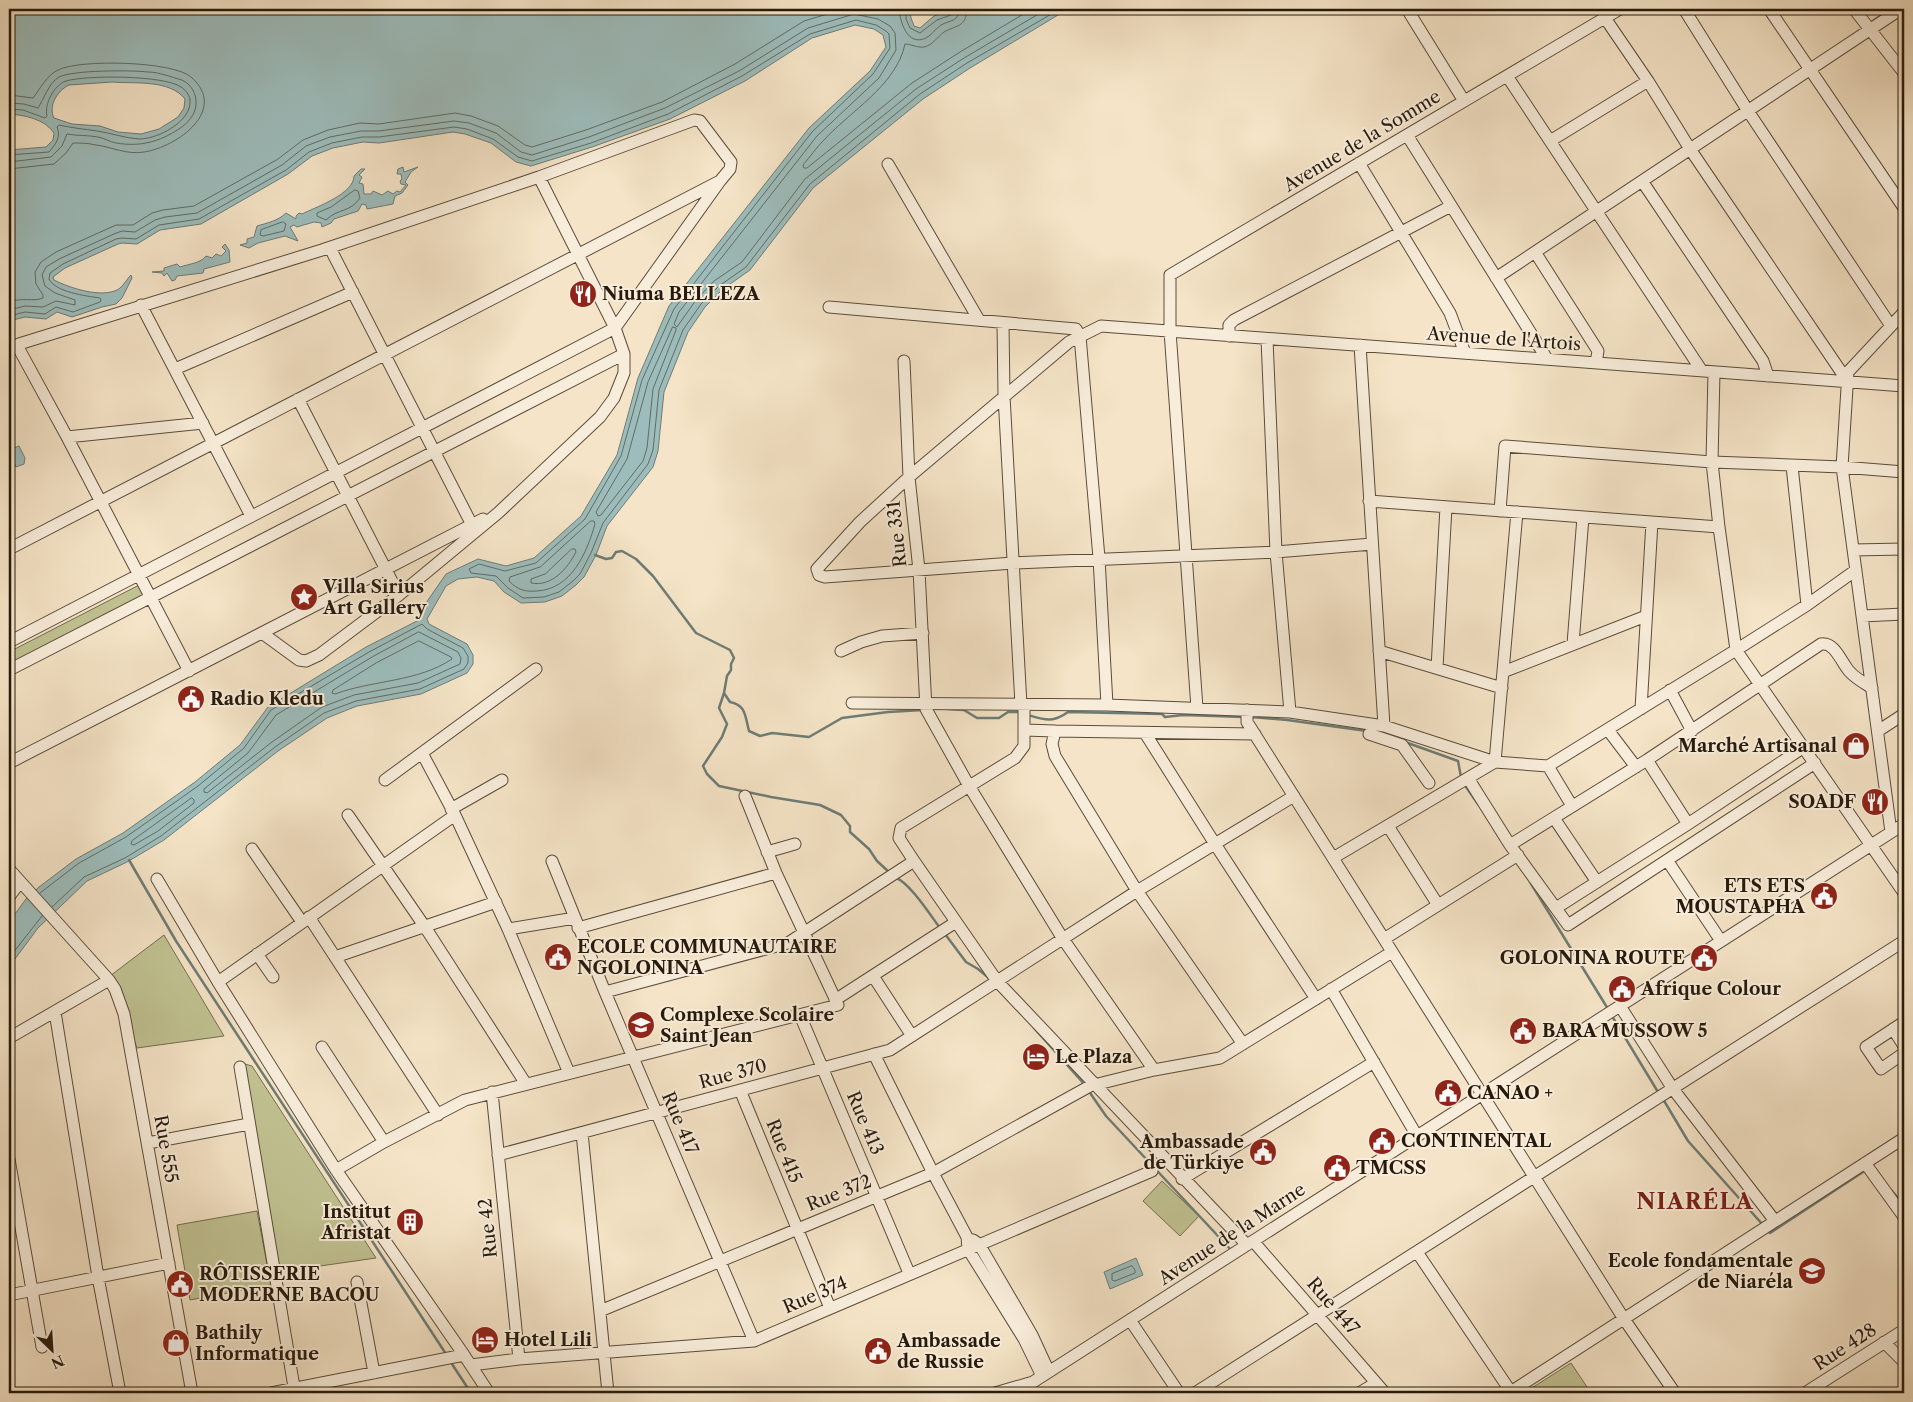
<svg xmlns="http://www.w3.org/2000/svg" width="1913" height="1402" font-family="'Libre Caslon Text',serif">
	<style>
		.green { fill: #c1c292; stroke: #746e4f }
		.water { fill: #9dbdbc; stroke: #6e7c76; fill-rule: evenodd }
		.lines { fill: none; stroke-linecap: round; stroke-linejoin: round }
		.shore { stroke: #626c64; stroke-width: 1 }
		.stream { stroke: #6e7c76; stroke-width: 2.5 }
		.minor-casing { stroke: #5a4c3b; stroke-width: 13 }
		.minor { stroke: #f8eddb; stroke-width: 11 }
		.labels { text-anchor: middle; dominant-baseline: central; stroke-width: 4; stroke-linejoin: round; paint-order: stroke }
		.street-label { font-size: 18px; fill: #271a0c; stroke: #f8eddb }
		.poi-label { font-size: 18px; font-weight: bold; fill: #271a0c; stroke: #f8eddb; text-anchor: start }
		.district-label { font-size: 22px; font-weight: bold; letter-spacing: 1px; fill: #7a1f14; stroke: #f8eddb }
	</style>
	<rect width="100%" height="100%" fill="#f5e4c7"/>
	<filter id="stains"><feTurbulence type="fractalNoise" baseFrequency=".004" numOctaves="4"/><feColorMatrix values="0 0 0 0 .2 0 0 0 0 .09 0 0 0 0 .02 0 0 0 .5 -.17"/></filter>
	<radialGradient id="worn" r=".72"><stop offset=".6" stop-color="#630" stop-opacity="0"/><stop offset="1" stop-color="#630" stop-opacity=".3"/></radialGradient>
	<path class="green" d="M143,583L149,594L9,665V652Z
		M164,935L224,1036L137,1048L110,976Z
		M245,1064L252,1066L376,1258L278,1272Z
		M1162,1181L1199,1216L1180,1236L1143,1201Z
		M257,1211L271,1285L190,1300L177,1225Z
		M1571,1363L1591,1393H1524Z"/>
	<path class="water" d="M9,9H910L911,18L914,26L920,28L934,16L954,9H1068L970,68L923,99L813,188L750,270L723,289L705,307L688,332L664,392L658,451L653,467L607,526L596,555L584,577L576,585L562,596L545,602L521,603L504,592L494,581L477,577L458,579L446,586L427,619L429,624L467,644L473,655V664L467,673L421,694L357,706L327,718L278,751L164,840L127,862L87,881L38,928L9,967V922L26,899L39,887L76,859L123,833L195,782L240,745L268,707L366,647L417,621L428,600L446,574L478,559L506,566L534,558L581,516L617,455L638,378L669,306L809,128L870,71L886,47L883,35L874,29L855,25L812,38L745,81L670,119L592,147L531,166L516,162L491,143L465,134L453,132L379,143L363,142L333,148L312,156L288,174L201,224L160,230L137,244L122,243L118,244L65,268L53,277L54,280C70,288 100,298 117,290C123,287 126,280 131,275L132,278L122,298L116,304L102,307L72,317L57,312L46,319L25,317L9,321V150L46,147L53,140L54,133C45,119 24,115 9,114ZM112,82C135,84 169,79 185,99L184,108L178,117L159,129L141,134L118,132L100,126L72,124L54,118C48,106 57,91 69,85Z
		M403,167L404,172L418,167L411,172L405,182L408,185L402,193L395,196L393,204L367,209L366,205L362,204L358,211L334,219L331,223L322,227L321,223L314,222L297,227L294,225L290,227L298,241L285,236L258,243L249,248L240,245L247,243V239L254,237L257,226C267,223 278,221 286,213L296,219V216L299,213L302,214C316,207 354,194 354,176L361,169H365L359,175L362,177L359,183L363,184L364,194H371L373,191L382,195L388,191L393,194L397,191L400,192L406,185L401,184L400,181L402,179L401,174H397L398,169Z
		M225,244L229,250L230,262L204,269L203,273L177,276L175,280L172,281L167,273L164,276L162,273L152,272L164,271V268L177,264L180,267C189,264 201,263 206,256L212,258L216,254L221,256L226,251L222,247Z
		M19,446L25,458L24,464L16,467L9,450Z
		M1136,1258L1143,1275L1110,1289L1104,1272Z"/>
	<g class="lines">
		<path class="shore" d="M899,9C900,21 907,47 926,38C932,35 935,29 941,25C950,20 959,22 959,9
			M906,9V19L910,28L920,33L937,20L951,15L953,9
			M967,9C966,28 956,25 944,32C937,37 933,45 924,47C917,48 911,44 905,44C896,86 850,111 823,141C816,148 810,157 803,165L804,168H807L912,83L960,52L1032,9
			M9,95L33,98C40,89 47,75 58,70C79,59 173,61 191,77C229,110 177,147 144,152C127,155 112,147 96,145C88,143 80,143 73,143L66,153L54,164L9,169
			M9,103L24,104L38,108C44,99 48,84 59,77C73,70 131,70 148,72C159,72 171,77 182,80C191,84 197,94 196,105C195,115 188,123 179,129C159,142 140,147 116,143C110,142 104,138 98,137C88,135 77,136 67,134L62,146L51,157L9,162
			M9,109L23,110L45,118L47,116C44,104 54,85 66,81C86,75 164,75 181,87C185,89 189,95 190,99C190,103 190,107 188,111C181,126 156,139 139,139C124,138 111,133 97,131C84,129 72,128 59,125L57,127C61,137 56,144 49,152L9,155
			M355,190L358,191L360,198C350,213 338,208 326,220L317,216V213L331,207Z
			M283,222L286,224L284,231L263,236L260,235L261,230Z
			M9,302C22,297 33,302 43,298V295L36,284L35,272L41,262L56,252L116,225H133L152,213L163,210L194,206L278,159L303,140L328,130L360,123L379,124L455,113L471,116L498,126L525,145L532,147L586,130L662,102L735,64L804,21L844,9
			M9,310L25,306L43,307L56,301L75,305V300L55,293L45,286L42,275L46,267L59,259L114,234L122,231L135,232L155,220L165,217L197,213L282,165L306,146L330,137L361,131H379L454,121L469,123L496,133L521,152L532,155L589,137L665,108L739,71L808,28L854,14L878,19L890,26L895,33L896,50L879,78L817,136L679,312L674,324L677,327L696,300L714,281L742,262L805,179L916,89L964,58L1047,9
			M9,316L25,312L45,314L56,307L73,312L100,302L101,300L100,298C86,296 55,292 49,279L50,273L63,264L116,239L122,238L136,239L159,225L199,219L286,170L309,152L332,143L362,137H379L454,127L467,129L493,139L518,157L532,161L591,143L668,114L742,76L810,34L856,20L876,25L886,31L889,34L890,48L873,74L812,132L674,309L642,380L621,456L585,519L536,563L505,571L479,564L469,569L471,573L496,576L508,588L523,598L544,597L559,592L573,581L580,574L591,553L603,523L648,464L653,450L659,390L683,330L701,304L719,286L746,267L810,184L920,94L967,63L1060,9
			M673,327L676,328V330L653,389L647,448L643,461L601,515L598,516L596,512L627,459L648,382Z
			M591,521H594L595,524C587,552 572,589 537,591C525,592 518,590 509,581L510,577L540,567Z
			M572,549H575L576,552C567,569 552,587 531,583V579L545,574Z
			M419,632L458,652L461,658L460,664L418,683L354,695L322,707L272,742L207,793L204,792V789L248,753L276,715L372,657Z
			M419,641L451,657L452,659C418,682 373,680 335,694L332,693L333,690L376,663Z
			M192,798L194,800V803L158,831L134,845L131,844L132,841Z
			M40,893L79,863L126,837L198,786L244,748L271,710L369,652L422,624L427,629L463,648L468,656V663L464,669L420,689L356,701L324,713L275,747L161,836L125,858L84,877L52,907
			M9,958L42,916
			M1132,1266L1135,1270V1273L1115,1281L1112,1280V1274Z"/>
		<path class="stream" d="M1874,20L1891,9
			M595,555L606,559L612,558L616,552L622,551L636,559L653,576L696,633L730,650L734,658L731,664V670L727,676L724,693L730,702C746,705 745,716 749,731L760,736L772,733L809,737L842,718L888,712L923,710
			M724,693L719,708L727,724L722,737L703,766L707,774L719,786L771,797L820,805L841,815L850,826V832L869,849L877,861L890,873
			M948,709L964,710L977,718H999L1008,712H1021
			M1028,715C1045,720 1053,723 1068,712L1162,714L1165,717L1183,715L1243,717
			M1251,717L1287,720L1367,731
			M1405,742L1458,761L1461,777
			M1464,784L1478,804
			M129,860L176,941L446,1354
			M896,878C909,882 931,916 940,928
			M1530,882L1608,1009
			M945,934L966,962L978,969L990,979
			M1612,1016L1658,1092
			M1034,1028L1085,1085
			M1088,1090L1106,1116L1232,1251
			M1663,1099L1688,1141L1763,1225
			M1892,1191L1904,1205
			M1767,1230L1770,1233L1866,1170
			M450,1361L471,1393"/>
		<g class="minor-casing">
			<path id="minor" d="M1407,9L1464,101
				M1684,9L1748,111L1891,326
				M1769,9L1904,208
				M1854,9L1904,73
				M1605,18L1648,81L1690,149L1848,382
				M1507,76L1702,371
				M1407,135L1547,359
				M1550,141L1648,81
				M1359,163L1450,313L1465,353
				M888,164L979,320
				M1642,181L1763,361L1768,376
				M330,248L472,525
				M1535,252L1598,351L1596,363
				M1496,278L1901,9
				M141,305L251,516
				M829,307L1076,329L1080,336L1099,558L1107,705
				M1003,323L1004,396L1021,705
				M1229,336V325L1234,320L1451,206
				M1360,345L1384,726
				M904,361L909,477L919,570L926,709L969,786L1063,939L1154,1070
				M175,369L353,292
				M1714,372L1712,462L1719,527L1736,650L1904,893
				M298,399L399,595
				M67,437L203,423
				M1792,466L1807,605
				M1369,501L1719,527
				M1500,511L1505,446L1712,462L1842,467L1904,472
				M1372,544L1276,552L1013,563L825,577L819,575L817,569L860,522L909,477L1069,342L1101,326L1904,386
				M9,549L720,181L615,328L9,642
				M1853,550L1904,549
				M1862,616L1904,614
				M262,633L299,660L306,661L319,655L399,595L498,513L600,417L614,398L624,373V354L615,328L539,177
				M1573,644L1583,517
				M841,651L861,642L882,636L923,633
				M1379,651L1502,688
				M1437,668L1446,507
				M9,670L624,354
				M189,671L67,437L19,349V344L322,250L539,177L694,120L700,121L731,162L730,169L720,181
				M1503,672L1646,616
				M1670,690L1692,731
				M852,703L1107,705L1290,712L1276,552L1267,339
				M1197,708L1170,331V275L1620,9
				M1641,709L1652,522
				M1247,710V722L1624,1319L1675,1393
				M1290,712L1384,726L1495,762L1548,766L1736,650L1807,605L1856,570
				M1024,730V705
				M1608,730L1636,767
				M1055,731L1024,730V746L1015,758L901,828L899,838L914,861L997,981L1247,1245
				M1878,731L1904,714
				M1145,733L1215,844L1316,999
				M1369,734L1402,745L1429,783
				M422,753L455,815L508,929L569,1073
				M1647,760L1688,824
				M9,763L483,519
				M1548,766L1572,806
				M1468,778L1510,845L1568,925L1815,763
				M385,780L536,669
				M451,809L502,780
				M348,815L425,927L526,1084
				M1554,818L1597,882
				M1388,826L1438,905
				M1891,832L1842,467L1848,372L1904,312
				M1510,845L1647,760L1821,644C1835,642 1841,662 1849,671C1855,678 1864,683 1872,688
				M252,849L302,922
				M767,852L795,844
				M1333,858L1495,762L1517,512
				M1667,860L1721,941
				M552,861L605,992L754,1341
				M9,869L109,980L115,989L124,1014L192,1393
				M157,879L218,982L336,1170L464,1355L489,1393
				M9,897L20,882
				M1556,908L1688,824L1804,747
				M309,917L438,1115
				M578,928L776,873
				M508,929L575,918
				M1384,939L1518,855
				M257,954L273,977
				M335,957L496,902
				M873,976L912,1036
				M218,982L455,815
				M1331,989L1417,1136
				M605,992L788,943L914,861
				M835,1000L956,922
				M1620,1006L1673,1089L1775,1221
				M55,1012L98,1277L120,1393
				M800,1015L909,1273
				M1904,1022L1866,1047L1881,1069L1904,1053
				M1893,1029L1904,1046
				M9,1038L109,980
				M1243,1044L1137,891L1055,756L1052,744L1055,731L1255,734
				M322,1047L384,1142
				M874,1054L933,1173L967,1237L968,1249L1024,1339L1042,1376
				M240,1067L295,1393
				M740,1090L830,1308
				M492,1092L519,1359
				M582,1133L608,1393
				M148,1143L249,1124
				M498,1155L890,1050L1137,891L1294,796
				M9,1159L42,1347
				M1865,1163L1904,1217
				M336,1170L384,1142L465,1100L838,1005L776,873L745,796
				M1182,1179L1374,1062
				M973,1240L979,1244L1032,1335L1049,1372
				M1253,1241L1385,1393
				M1417,1252L1511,1392
				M357,1282L374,1373
				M9,1295L169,1263
				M600,1311L933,1173L1090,1086L1154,1070L1220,1058L1392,952
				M1130,1320L1179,1393
				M1884,1342L1904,1362
				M471,1365L519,1359L754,1341L1152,1171
				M271,1393L464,1355
				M995,1393L1033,1382L1904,824
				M1195,1393L1904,941
				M1359,1393L1376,1383
				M1509,1393L1904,1138
				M1805,1393L1904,1330"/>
		</g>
		<use href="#minor" class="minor"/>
	</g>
	<defs>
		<g id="restaurant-disc" transform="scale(1.4375)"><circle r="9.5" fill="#8f2418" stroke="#f8eddb"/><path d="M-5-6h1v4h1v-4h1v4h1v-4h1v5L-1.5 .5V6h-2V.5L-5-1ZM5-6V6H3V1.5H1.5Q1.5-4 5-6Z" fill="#fff"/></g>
		<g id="sight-disc" transform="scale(1.4375)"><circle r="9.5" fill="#8f2418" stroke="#f8eddb"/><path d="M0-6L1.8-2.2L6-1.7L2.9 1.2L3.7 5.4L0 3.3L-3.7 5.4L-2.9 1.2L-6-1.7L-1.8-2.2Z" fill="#fff"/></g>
		<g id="civic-disc" transform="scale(1.4375)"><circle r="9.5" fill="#8f2418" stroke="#f8eddb"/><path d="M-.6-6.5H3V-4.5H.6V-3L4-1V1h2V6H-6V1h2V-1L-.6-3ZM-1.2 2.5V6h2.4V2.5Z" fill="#fff"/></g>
		<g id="shop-disc" transform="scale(1.4375)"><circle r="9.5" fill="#8f2418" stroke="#f8eddb"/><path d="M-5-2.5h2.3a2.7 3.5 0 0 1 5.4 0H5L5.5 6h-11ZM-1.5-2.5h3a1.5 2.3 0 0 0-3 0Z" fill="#fff"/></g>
		<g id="school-disc" transform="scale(1.4375)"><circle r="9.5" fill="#8f2418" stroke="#f8eddb"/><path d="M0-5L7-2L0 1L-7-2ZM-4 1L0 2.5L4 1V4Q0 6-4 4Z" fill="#fff"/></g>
		<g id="hotel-disc" transform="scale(1.4375)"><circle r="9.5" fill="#8f2418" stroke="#f8eddb"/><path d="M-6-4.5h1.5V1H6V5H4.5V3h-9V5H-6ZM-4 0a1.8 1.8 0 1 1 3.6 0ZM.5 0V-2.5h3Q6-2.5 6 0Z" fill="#fff"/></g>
		<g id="building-disc" transform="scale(1.4375)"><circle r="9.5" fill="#8f2418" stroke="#f8eddb"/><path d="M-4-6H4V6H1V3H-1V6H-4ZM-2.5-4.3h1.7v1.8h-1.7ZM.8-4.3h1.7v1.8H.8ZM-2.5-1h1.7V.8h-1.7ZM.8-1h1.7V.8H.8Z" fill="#fff"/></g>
	</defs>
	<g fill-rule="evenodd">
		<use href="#restaurant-disc" x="583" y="294"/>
		<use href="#sight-disc" x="304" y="597"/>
		<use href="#civic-disc" x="191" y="699"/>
		<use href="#shop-disc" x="1856" y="746"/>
		<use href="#restaurant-disc" x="1875" y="802"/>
		<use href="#civic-disc" x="1824" y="896"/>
		<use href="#civic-disc" x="558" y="957"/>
		<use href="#civic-disc" x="1704" y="958"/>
		<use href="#civic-disc" x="1622" y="989"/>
		<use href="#school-disc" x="641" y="1025"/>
		<use href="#civic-disc" x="1523" y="1031"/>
		<use href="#hotel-disc" x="1036" y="1057"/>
		<use href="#civic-disc" x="1448" y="1093"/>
		<use href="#civic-disc" x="1382" y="1141"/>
		<use href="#civic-disc" x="1263" y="1152"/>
		<use href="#civic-disc" x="1337" y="1168"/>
		<use href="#building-disc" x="410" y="1222"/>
		<use href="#school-disc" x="1812" y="1271"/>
		<use href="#civic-disc" x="180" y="1284"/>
		<use href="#hotel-disc" x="485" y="1340"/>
		<use href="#shop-disc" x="176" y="1343"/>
		<use href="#civic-disc" x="878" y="1351"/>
	</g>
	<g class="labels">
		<g class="street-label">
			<text transform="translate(1362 141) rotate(-31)">Avenue de la Somme</text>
			<text transform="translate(1504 339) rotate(4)">Avenue de l'Artois</text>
			<text transform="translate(897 534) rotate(-96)">Rue 331</text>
			<text transform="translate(733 1074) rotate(-15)">Rue 370</text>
			<text transform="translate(680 1123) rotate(67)">Rue 417</text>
			<text transform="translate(865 1123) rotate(67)">Rue 413</text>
			<text transform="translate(166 1149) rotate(80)">Rue 555</text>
			<text transform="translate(784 1151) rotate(68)">Rue 415</text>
			<text transform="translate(839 1193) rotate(-22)">Rue 372</text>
			<text transform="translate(488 1228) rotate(-96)">Rue 42</text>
			<text transform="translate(1232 1234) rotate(-33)">Avenue de la Marne</text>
			<text transform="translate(815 1295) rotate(-23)">Rue 374</text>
			<text transform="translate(1333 1306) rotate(49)">Rue 447</text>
			<text transform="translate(1845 1347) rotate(-33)">Rue 428</text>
		</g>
		<g class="poi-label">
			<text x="602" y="294">Niuma BELLEZA</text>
			<text x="323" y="587">Villa Sirius<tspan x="323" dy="21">Art Gallery</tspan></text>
			<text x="210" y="699">Radio Kledu</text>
			<text x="1837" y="746" text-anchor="end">Marché Artisanal</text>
			<text x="1856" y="802" text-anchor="end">SOADF</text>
			<text x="1805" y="886" text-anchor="end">ETS ETS<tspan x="1805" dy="21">MOUSTAPHA</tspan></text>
			<text x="577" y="947">ECOLE COMMUNAUTAIRE<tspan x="577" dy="21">NGOLONINA</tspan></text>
			<text x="1685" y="958" text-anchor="end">GOLONINA ROUTE</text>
			<text x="1641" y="989">Afrique Colour</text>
			<text x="660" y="1015">Complexe Scolaire<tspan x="660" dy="21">Saint Jean</tspan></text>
			<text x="1542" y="1031">BARA MUSSOW 5</text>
			<text x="1055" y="1057">Le Plaza</text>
			<text x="1467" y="1093">CANAO +</text>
			<text x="1401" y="1141">CONTINENTAL</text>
			<text x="1244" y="1142" text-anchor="end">Ambassade<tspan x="1244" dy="21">de Türkiye</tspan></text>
			<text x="1356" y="1168">TMCSS</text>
			<text x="391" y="1212" text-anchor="end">Institut<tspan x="391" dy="21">Afristat</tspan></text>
			<text x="1793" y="1261" text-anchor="end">Ecole fondamentale<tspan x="1793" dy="21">de Niaréla</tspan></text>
			<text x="199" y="1274">RÔTISSERIE<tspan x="199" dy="21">MODERNE BACOU</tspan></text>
			<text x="195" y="1333">Bathily<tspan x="195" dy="21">Informatique</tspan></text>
			<text x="504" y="1340">Hotel Lili</text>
			<text x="897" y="1341">Ambassade<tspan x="897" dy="21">de Russie</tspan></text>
		</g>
		<g class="district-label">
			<text x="1695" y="1201">NIARÉLA</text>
		</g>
	</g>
	<rect width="1913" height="1402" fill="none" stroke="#f5e4c7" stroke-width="30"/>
	<rect x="10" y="10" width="1893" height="1382" fill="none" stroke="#271a0c" stroke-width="2.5"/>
	<rect x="15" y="15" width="1883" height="1372" fill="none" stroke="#271a0c"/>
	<g transform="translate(52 1350) rotate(155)" stroke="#f8eddb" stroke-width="4" paint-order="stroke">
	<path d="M0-4L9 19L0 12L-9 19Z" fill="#271a0c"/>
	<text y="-8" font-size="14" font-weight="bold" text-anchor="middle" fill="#271a0c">N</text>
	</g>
	<rect width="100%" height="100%" filter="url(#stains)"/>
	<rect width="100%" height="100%" fill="url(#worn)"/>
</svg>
